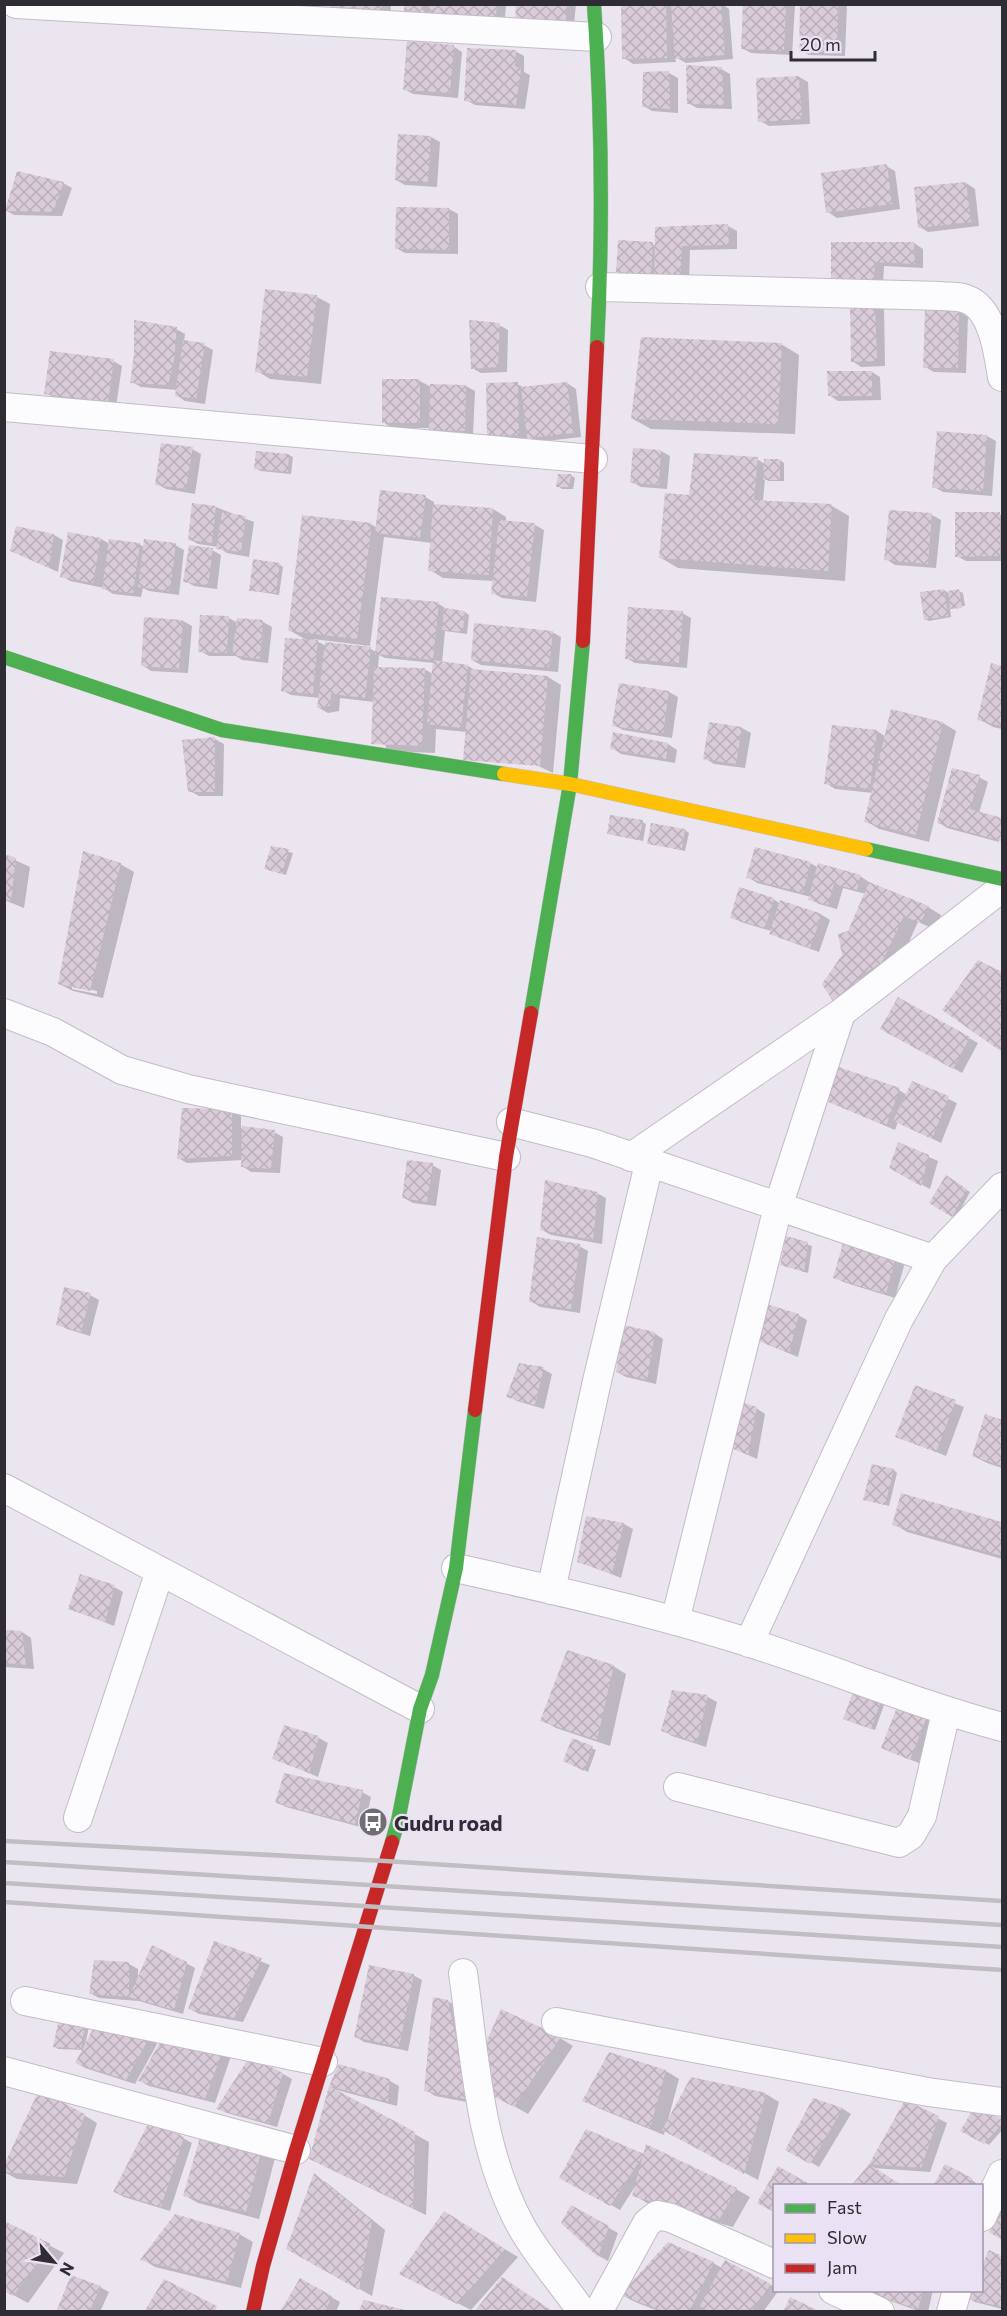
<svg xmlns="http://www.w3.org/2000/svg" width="1007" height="2316" font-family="Commissioner,sans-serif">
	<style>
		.shadow { fill: #0003; fill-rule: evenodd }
		.building { fill: url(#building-cross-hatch) }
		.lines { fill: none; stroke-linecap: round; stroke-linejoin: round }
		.street-casing { stroke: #c1bdc5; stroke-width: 30 }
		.fast-casing { stroke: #c1bdc5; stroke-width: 15 }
		.slow-casing { stroke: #c1bdc5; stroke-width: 15 }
		.jam-casing { stroke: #c1bdc5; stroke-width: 15 }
		.street { stroke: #fcfbfd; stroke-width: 28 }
		.fast { stroke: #4caf50; stroke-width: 14 }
		.slow { stroke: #ffc107; stroke-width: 14 }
		.jam { stroke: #c62828; stroke-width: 14 }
		.rail { stroke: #c0bec1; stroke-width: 4.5 }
		.labels { text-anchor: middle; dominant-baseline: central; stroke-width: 4.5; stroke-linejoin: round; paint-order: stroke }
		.poi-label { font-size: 21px; font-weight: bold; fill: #302c33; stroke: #ebe1f4; text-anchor: start }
	</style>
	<defs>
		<pattern id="building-cross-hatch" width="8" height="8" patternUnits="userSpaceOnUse" patternTransform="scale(1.5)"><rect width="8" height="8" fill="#dacbd9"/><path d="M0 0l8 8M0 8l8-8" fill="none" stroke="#bbaebb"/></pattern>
	</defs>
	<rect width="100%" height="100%" fill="#ebe5f0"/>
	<path class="shadow" d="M333,4H391L390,25Z
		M406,4H504L506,6L504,28L430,15L416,7L414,9L425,16L415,15L406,10Z
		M518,4H576L573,34Z
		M622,4H674V7L722,4L729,9L733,59L686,63L675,57L676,62L633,64L624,58Z
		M745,4H792L795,6L792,55L751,53L742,48Z
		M802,4H847L845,56L809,55L800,50Z
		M453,46L462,52L458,98L413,94L404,89Z
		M515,51L524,56V72L530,75L525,109L475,105L466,100Z
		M721,69L730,74L732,109L697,108L688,103Z
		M669,73L678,78V113L652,111L644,106Z
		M799,77L808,82L810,124L769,126L760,121Z
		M431,137L440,142L437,187L405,185L396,180Z
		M886,166L895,171L900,209L837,218L828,212Z
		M18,172L63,183L72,188L62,216L14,215L5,210Z
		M966,183L975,189L979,226L928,232L920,227Z
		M449,209L458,214V254L405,253L396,248Z
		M728,226L737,231V249L690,250L689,284L627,277L618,272L652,244L656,246Z
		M914,243L923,249V268L884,266L883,285L833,279Z
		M317,297L330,304L321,384L270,379L257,371Z
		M851,304L884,308L885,366L861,367L852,361Z
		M959,312L968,317L966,373L934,372L925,367Z
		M499,325L508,330L507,372L481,373L472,368Z
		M176,329L185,334L184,342L204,345L213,350L205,404L185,401L176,395L177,390L141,387L132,382Z
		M781,344L799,355L795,434L651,429L633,419Z
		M113,361L122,366L116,407L55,398L46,393Z
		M872,372L880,377L881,400L838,401L829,395Z
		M420,381L431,387L466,386L475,391L473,435L439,434L430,428H392L383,422Z
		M567,383L576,389L581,437L537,442L527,436V439L497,440L488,435L517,384L525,388Z
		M938,433L987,436L996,441L992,496L943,492L934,487Z
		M192,449L201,454L195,494L166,489L157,484Z
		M661,451L670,456L667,489L641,487L632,482Z
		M257,452L289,455L293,457L291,474L260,471L256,468Z
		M757,459L765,464V460H780L784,463V481H769L765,479L763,501L832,506L849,516L845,581L678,568L661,558L691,496Z
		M571,475L575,478L573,489H562L558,486L559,476Z
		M425,497L434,502V505L493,509L506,517V522L535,525L544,530L536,602L502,598L493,593L494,581L443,578L430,570L432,543L384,537L370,646L313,639L326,646L364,648V645L376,652L382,598L439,604L448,610L465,612L469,615L467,634L445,631L442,663L468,666L477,671L548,677L561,685L553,773L467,732L436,729L435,753L387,751L374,702L340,698L339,711L328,713L319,708L320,698L291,695L282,690L308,641L289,630L371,524L377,528ZM379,655L385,658L434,663L433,674L424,669L378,668Z
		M216,507L254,522L249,557L227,553L218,547L198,544L189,539Z
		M890,511L932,515L941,520L936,568L895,565L886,559Z
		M999,514L1002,516V561H966L957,556Z
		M70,534L101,539L110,544H139L144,547L175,545L184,550L179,595L149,591L143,588L141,597L113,594L104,588L70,581L62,576Z
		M54,535L63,540L58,572L21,555Z
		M212,550L221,555L217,589L194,586L185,581Z
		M279,564L283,567L279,595L250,590Z
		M944,590L950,594L959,591L963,593L965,606L953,607V609L950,607L951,617L929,621L925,619Z
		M682,613L691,618L687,668L635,663L626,658Z
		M229,618L238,623V620L263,622L272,627L268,663L242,660L236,656H209L200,651Z
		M183,621L192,626L188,673L151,671L142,665Z
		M552,632L561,637L558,672L481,665L472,660Z
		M992,665L1002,667V729L993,727L979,719Z
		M621,685L669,692L678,697L672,738L623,730L614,725Z
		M943,723L956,731L929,842L879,829L866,821L873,793L835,789L826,783L877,731L886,737Z
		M742,728L751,733L745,768L714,764L705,758Z
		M215,739L224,744L223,796H199L190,791Z
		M668,744L677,750L675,763L621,754L612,748Z
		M979,777L988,782L979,813L1002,820L999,842L947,828L938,822Z
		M642,822L646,824L643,841L609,834Z
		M685,830L689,833L685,851L649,843Z
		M272,848L293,853L286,875L270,870Z
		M4,855L30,867L24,908L4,900Z
		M810,863L819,868L860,876L869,882V884L928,907L941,915L934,929L918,922L896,970L849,1010L844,956L849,933L866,894L843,888L837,909L819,904L810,899L811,897L757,883L748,877Z
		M120,864L134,872L103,998L73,991L59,984ZM72,986L97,991V994L72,989Z
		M773,899L781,904V902L822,915L830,920L819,952L780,938L771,933V931L741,922L732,917Z
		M978,961L1002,974V1051L999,1049Z
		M898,999L978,1043L962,1073L883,1029Z
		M913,1083L957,1103L941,1143L898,1122L895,1130L823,1099L899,1090L907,1095Z
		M232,1111L241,1116V1128L274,1132L283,1137L280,1173L251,1172L242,1166L243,1160L187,1163L178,1158Z
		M899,1144L938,1161L930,1189L891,1168Z
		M432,1165L441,1170L436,1206L413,1203L404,1198Z
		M946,1177L970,1192L956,1218L931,1203Z
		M597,1193L606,1198L602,1244L551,1235L542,1230Z
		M787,1238L812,1246L808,1273L786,1266Z
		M846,1238L906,1259L895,1298L843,1282L834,1277Z
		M579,1246L588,1251L580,1313L540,1307L531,1301Z
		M90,1295L99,1300L90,1336L67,1329L58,1324Z
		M798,1315L807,1320L798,1357L764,1343Z
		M654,1333L663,1339L656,1384L626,1377L617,1372Z
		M543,1369L552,1374L544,1409L517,1401L508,1396Z
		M916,1387L964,1407L946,1456L897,1436Z
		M756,1408L765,1414L757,1459L737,1450Z
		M986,1416L1002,1421V1468L987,1463L973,1456Z
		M894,1470L897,1473L889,1506L865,1499Z
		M902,1495L1002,1524V1559L907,1532L894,1524Z
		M624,1524L633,1529L621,1578L579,1561Z
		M114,1587L123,1592L114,1626L69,1608Z
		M4,1632H22L31,1638L34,1669L4,1667Z
		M613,1666L626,1674L610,1746L556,1728L542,1720Z
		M673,1692L708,1697L717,1702L706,1747L672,1736L663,1730Z
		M880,1703L884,1705L875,1730L849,1721Z
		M900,1704L937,1721L919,1763L891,1752Z
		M285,1727L319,1738L328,1743L318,1777L274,1758Z
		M573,1740L596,1750L588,1772L565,1760Z
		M362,1792L371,1797L364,1828L286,1807L277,1802Z
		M215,1943L270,1965L243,2022L199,2014L190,2009Z
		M186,1963L195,1968L183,2014L139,2001L99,1998L90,1993L129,1964L138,1969V1981Z
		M413,1975L422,1980L408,2051L364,2042L356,2037Z
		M448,2001L457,2007L472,2079L560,2038L573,2046L528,2114L473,2083L477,2104L435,2096L426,2090Z
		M90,2023L85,2045L148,2039L157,2044L135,2084L85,2068L77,2063L83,2050L58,2049L54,2046Z
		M164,2039L231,2056L215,2103L149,2086L140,2081Z
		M666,2071L679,2079L668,2120L766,2094L779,2102L758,2180L665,2130L664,2135L598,2108L584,2100Z
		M283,2074L292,2079L277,2127L227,2113L218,2109Z
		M390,2081L399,2086L397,2106L333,2089L429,2142L426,2215L324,2166L331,2086Z
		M814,2100L843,2109L851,2114L819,2167L787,2149Z
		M905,2102L947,2123L930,2172L873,2168L870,2165Z
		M974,2109L1002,2121V2130L989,2145L962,2131Z
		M84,2115L97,2123L77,2184L17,2179L4,2172Z
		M202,2136L275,2158L259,2219L198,2203L184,2195Z
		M183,2138L192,2143L170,2211L124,2197L115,2192Z
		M643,2155L736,2189L750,2197L733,2227L647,2203L634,2195L636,2185L620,2210L561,2177Z
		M314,2175L327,2183L385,2230L372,2296L287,2248Z
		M971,2179L979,2186H935Z
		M571,2207L618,2233L608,2261L599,2256L563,2222Z
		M458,2221L518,2257L471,2310L414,2281Z
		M4,2222L64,2253L28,2303L4,2290Z
		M239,2234L253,2242L241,2288L155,2267L142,2259Z
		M990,2252L1002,2257V2309L975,2302L966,2297L982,2290V2268Z
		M726,2262L771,2285L774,2287V2290H779L763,2312H712L708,2309L706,2312H661L635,2302L622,2295L713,2263L722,2268Z
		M301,2280L340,2302L336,2312H282Z
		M100,2287L109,2292L100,2312H58Z
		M860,2290H933L928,2312H921Z"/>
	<path class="building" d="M331,4H382L381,20L330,18Z
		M404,4H422L421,12L404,11Z
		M429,4H497L495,24L429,20Z
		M516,4H567L565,30L515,25Z
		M621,4H666L667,58L622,59Z
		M691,4H721L725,55L675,59L671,6Z
		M743,4H786L784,51L741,49Z
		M800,4H838L837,52L799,51Z
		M407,41L454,45L450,93L403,90Z
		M467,48L516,50L515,66L521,69L516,105L464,101Z
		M686,65L722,67L724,105L687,104Z
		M669,71L670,109L642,107L643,72Z
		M799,76L802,119L758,122L756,78Z
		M398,134L431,136L428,182L395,180Z
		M887,164L892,204L826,213L821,173Z
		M17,171L64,182L53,212L5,211Z
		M966,182L971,222L918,228L914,187Z
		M396,207L449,208V250L395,249Z
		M728,224L729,245L682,246L680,280L654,279L655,227Z
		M618,240L653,242L651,275L616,272Z
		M831,242H914L915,264L875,262L874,281L831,280Z
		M265,289L317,295L307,377L255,372Z
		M875,302L877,361L851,362L850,303Z
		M925,310L959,311L958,368H923Z
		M134,320L177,327L174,361L168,385L130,383L134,354Z
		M469,320L500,323L498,367L471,369Z
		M641,337L782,343L778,424L631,419Z
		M183,340L205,343L196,399L175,396Z
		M50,351L114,359L108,402L44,394Z
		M827,371H872V396H828Z
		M382,379H420V423H382Z
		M518,382L519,435L487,436L486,383Z
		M567,382L573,433L527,438L521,387Z
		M430,384L466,385L465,431L429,430Z
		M937,431L987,435L983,491L932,488Z
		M161,443L193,447L186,489L155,485Z
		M633,448L661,450L659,485L630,483Z
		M256,451L289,454L288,472L254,469Z
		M694,453L758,457L754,500L832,504L828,571L659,558L665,493L689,495Z
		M764,459H780V480H763Z
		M558,474H571L569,487H556Z
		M380,490L426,495L420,538L375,533Z
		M192,503L216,506L212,543L188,540Z
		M433,504L493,508L489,575L428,571Z
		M889,510L932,513L928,564L884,560Z
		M222,512L246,516L241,552L216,549Z
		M955,512H1000V556L955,557Z
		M302,515L372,523L357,639L288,631Z
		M499,520L535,523L527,597L491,594Z
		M16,526L54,534L49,568L10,551Z
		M68,532L101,538L93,583L60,577Z
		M109,539L140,543L133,593L102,589Z
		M144,539L176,543L170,591L138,587Z
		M189,545L213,548L208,585L183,582Z
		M253,559L280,563L276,593L249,591Z
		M944,589L948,616L924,620L920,592Z
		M959,589L962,608L950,609L948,591Z
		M381,597L439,602L433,660L375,654Z
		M628,607L683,611L679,663L625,659Z
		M444,608L465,611L463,632L442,630Z
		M200,615L229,616L227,653L198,652Z
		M144,617L183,620L179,669L141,666Z
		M237,618L263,620L260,659L232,655Z
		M474,623L553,631L549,668L471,660Z
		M285,638L318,640L313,694L281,691Z
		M325,642L371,647L365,698L331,694L330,706L317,708Z
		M433,660L468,665L461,728L427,724Z
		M991,663L1002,666V726L977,720Z
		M374,667L425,668L422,746L371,744Z
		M471,669L548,676L540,766L463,760Z
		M619,683L669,691L663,734L612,726Z
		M891,709L943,722L916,835L864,822Z
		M709,722L742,727L736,764L703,759Z
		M832,725L877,730L870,789L824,784Z
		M613,732L668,743L666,759L610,749Z
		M215,737V792H188L182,740Z
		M952,768L980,775L970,809L1002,818L1001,841L937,823Z
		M610,815L643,820L639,840L607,834Z
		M651,823L685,829L682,850L647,844Z
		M271,846L289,849L282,874L264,869Z
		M755,847L811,862L803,893L746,878Z
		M83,851L121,863L90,991L58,984Z
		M4,854L16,858L11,901L4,899Z
		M818,863L861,875L857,890L834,884L828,905L808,900Z
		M869,882L929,906L920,923L904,916L882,962L858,978L862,985L834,1003L822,984L842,955L838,934L848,931Z
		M739,887L774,898L765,928L730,918Z
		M780,900L822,914L810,948L769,934Z
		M978,960L1002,972V1045L999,1050L942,1010Z
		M898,997L970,1037L953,1069L880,1029Z
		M830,1064L900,1088L886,1126L821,1099Z
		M912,1081L949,1096L932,1139L893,1121Z
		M182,1108L232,1109V1156L177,1159Z
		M242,1126L275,1130L271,1169L241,1167Z
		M898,1142L929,1155L921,1186L889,1168Z
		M407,1160L433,1163L427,1202L402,1198Z
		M946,1175L967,1189L952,1217L929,1203Z
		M545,1180L598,1192L593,1240L540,1230Z
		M786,1236L808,1242L804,1272L780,1265Z
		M845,1236L897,1252L886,1294L833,1278Z
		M537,1237L580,1244L571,1309L529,1302Z
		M64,1287L91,1293L81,1332L56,1325Z
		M763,1303L799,1314L789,1353L753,1339Z
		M623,1325L655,1332L647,1380L616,1372Z
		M519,1363L544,1367L535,1405L506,1397Z
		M915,1385L956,1400L936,1452L895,1437Z
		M735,1400L757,1407L748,1455L726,1446Z
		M985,1414L1002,1420V1466L972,1456Z
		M872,1464L894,1469L885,1505L863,1500Z
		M901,1493L1002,1522V1556L892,1525Z
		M586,1516L624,1523L612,1574L577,1562Z
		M80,1574L115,1585L105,1622L68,1609Z
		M4,1630L22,1631L26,1665L4,1663Z
		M567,1650L614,1665L597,1740L540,1721Z
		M672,1690L708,1695L697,1743L661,1731Z
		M853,1692L881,1701L871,1729L843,1719Z
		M899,1702L928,1714L910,1760L881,1748Z
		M284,1725L319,1736L309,1773L272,1759Z
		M572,1738L593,1746L584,1771L563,1761Z
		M284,1773L363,1790L355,1824L275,1803Z
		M214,1941L262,1958L234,2018L188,2009Z
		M152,1945L187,1962L174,2010L129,1997Z
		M94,1960L129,1962V1997L89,1994Z
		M369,1965L414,1974L399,2047L354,2037Z
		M433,1997L448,2000L469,2100L424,2091Z
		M501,2009L561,2037L514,2107L468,2083Z
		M60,2014L86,2019L81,2049L53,2047Z
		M94,2027L149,2038L126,2080L75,2063Z
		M163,2037L223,2050L205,2099L138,2081Z
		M609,2052L666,2070L650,2128L582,2101Z
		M250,2056L283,2073L268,2123L216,2109Z
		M339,2064L390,2079L388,2102L329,2086Z
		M691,2077L766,2093L744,2174L662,2130Z
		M329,2086L415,2132L413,2208L309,2159Z
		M39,2090L85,2114L64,2177L4,2172V2165Z
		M813,2098L843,2108L810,2164L785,2150Z
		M905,2100L939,2116L921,2168L869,2164Z
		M974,2108L1002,2119V2124L984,2144L960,2131Z
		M150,2120L184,2137L161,2207L113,2192Z
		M586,2129L644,2154L610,2206L559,2178Z
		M201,2134L262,2148L246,2212L183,2196Z
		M646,2144L737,2188L719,2220L632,2196Z
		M869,2164L903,2186H851Z
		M945,2164L972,2178L968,2186H933Z
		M778,2166L813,2186H774V2212L757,2203Z
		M314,2173L372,2221L359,2290L286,2249Z
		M571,2205L609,2226L598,2257L561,2223Z
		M1002,2208V2240L989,2232Z
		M444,2211L505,2249L457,2304L399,2274Z
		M175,2214L240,2233L227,2282L140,2260Z
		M4,2221L51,2244L13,2296L4,2291Z
		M668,2242L714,2262L689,2312H666L620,2295Z
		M989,2250L1002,2256V2307L964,2298L968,2290H982V2265Z
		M725,2260L771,2284L751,2312H710L700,2306Z
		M71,2275L101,2286L89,2312H56Z
		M502,2277L554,2312H474Z
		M300,2278L332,2296L325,2312H280Z
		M164,2279L217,2306L215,2312H144Z
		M863,2290H923L918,2310Z
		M790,2297L821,2312H783Z
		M364,2300L409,2311V2312H358Z"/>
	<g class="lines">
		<g class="street-casing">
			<path id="street" d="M16,4L597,37
				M600,287L942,296C949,297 958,296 966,299C993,308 998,353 1002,377
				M4,407L593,459
				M4,1013L53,1032L122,1070L188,1089L506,1157
				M511,1122L592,1143L933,1259
				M631,1157L841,1013L1002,888
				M4,1488L420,1709
				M456,1568C554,1590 652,1612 747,1642C833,1669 916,1704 1002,1727
				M551,1590L597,1381L649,1164
				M675,1621L778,1207L841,1013
				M749,1643L899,1319L933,1259L1002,1187
				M678,1787L899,1843L911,1835L922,1816L946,1712
				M78,1818L160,1571
				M463,1973C475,2058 479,2149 521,2226C537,2255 563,2284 582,2312
				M25,2001L323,2062
				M556,2022L928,2092L1002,2102
				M4,2071L296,2150
				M982,2217L1002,2174
				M833,2290L880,2312
				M598,2312L647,2223L657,2215L671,2218L774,2264
				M951,2312L957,2290"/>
		</g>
		<g class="fast-casing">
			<path id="fast" d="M594,4C602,118 603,233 597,347
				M4,657L222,730L504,774
				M866,849L1002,879
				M531,1013L570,784L583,641
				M392,1842L398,1821L420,1709L432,1675L456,1568L475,1410"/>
		</g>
		<g class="slow-casing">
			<path id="slow" d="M504,774L570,784L866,849"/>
		</g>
		<g class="jam-casing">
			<path id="jam" d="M583,641L597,347
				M475,1410L506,1157L531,1013
				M253,2312L263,2266L296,2150L392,1842"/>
		</g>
		<use href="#street" class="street"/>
		<use href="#fast" class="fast"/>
		<use href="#slow" class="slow"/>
		<use href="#jam" class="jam"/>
		<path class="rail" d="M4,1841L385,1861L1002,1901
			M4,1862L1002,1925
			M4,1883L1002,1947
			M4,1902L1002,1970"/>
	</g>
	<defs>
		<g id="bus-disc" transform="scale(1.5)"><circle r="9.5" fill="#716d75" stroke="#ebe1f4"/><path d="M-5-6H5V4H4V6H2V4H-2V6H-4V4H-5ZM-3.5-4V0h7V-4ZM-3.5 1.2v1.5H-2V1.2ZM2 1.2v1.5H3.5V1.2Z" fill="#fff"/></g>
	</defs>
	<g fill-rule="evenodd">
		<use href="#bus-disc" x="373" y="1822"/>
	</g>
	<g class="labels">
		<g class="poi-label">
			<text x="394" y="1822">Gudru road</text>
		</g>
	</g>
	<rect width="1007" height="2316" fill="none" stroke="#302c33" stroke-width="12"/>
	<rect x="773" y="2184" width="210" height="108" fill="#ebe1f4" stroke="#a099a7" stroke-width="1.5"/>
	<rect x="785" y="2204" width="30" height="9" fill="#4caf50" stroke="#a099a7" stroke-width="1.5"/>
	<text x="827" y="2214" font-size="18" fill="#302c33">Fast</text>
	<rect x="785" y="2234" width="30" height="9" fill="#ffc107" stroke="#a099a7" stroke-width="1.5"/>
	<text x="827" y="2244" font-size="18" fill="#302c33">Slow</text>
	<rect x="785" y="2264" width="30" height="9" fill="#c62828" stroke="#a099a7" stroke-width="1.5"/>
	<text x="827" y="2274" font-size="18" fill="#302c33">Jam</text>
	<g transform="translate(54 2262) rotate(119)" stroke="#ebe1f4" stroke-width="4.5" paint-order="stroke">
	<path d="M0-4.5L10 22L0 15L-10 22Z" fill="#302c33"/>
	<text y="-9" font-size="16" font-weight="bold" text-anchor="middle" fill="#302c33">N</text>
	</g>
	<path d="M791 51v9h84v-9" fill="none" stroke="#302c33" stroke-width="3"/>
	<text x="800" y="51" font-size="18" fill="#302c33" stroke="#ebe1f4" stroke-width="4.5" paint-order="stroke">20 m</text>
</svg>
